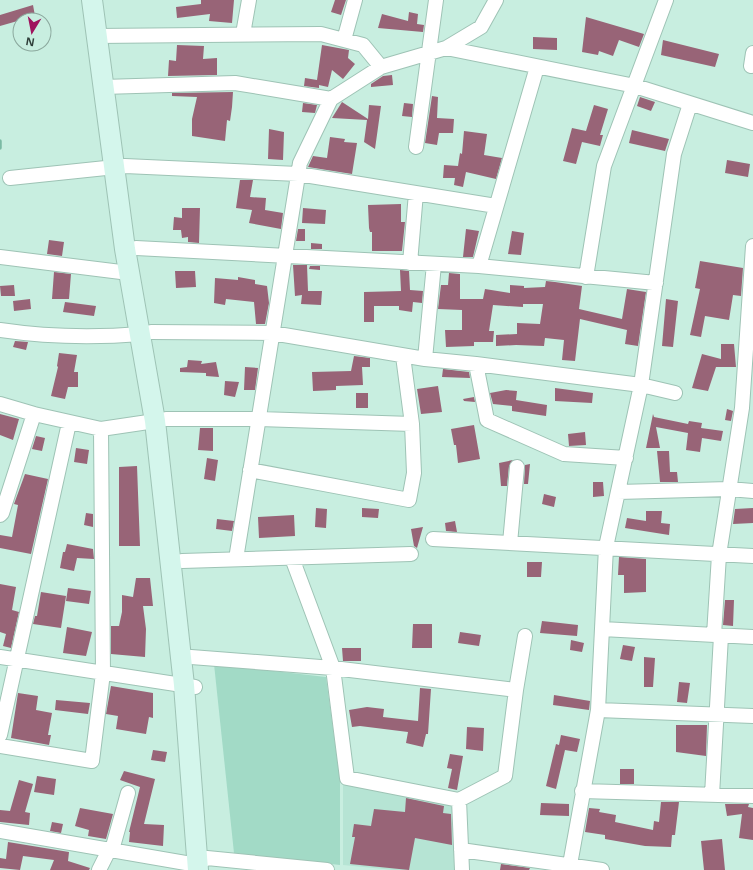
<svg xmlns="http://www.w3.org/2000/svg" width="753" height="870" font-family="'Noto Sans',sans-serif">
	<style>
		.built { fill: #b6e4d4 }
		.green { fill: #a2dac6 }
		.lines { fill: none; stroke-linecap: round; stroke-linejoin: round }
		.stream { stroke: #7bbaa4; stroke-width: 3.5 }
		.building { fill: #986477 }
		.minor-casing { stroke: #9ec3b5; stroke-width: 16 }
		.secondary-casing { stroke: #9ec3b5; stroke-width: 22 }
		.minor { stroke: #fff; stroke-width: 14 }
		.secondary { stroke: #d4f6ec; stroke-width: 20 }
	</style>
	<rect width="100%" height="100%" fill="#c8eee0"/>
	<path class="built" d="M343,783L458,806V870H394L343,865Z"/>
	<path class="green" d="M214,664L326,677L340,780V865L234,853Z"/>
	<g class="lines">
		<path class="stream" d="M0,141V148"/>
	</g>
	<path class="building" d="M201,0H234L232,23L209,21L210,14L177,18L176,7L201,4Z
		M335,0H346L341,15L331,12Z
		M33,5L35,16L0,26V15Z
		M409,12L418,14L417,24L424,25L423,32L378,28L382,14L408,21Z
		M586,17L644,34L639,47L619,40L613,56L599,51L598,55L582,52Z
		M533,37L557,38V50L533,49Z
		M663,40L719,54L715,67L661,55Z
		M177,45L204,46L203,59L217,58V75L168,76L169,60L176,61Z
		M322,45L349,50L348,58L355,64L343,79L332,70L328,87L319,85V88L304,86L305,78L317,80Z
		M392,75L393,85L371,87V84L383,76Z
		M233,92L232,107L230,121L227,120L225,141L192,136V119L197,97L172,96V93Z
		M432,96L438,97L437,118L454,119L453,133H439L437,145L425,143Z
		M640,97L655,102L651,111L637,106Z
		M342,102L368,119L369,105L381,106L375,149L364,142L367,120L332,118Z
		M303,103L317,105L315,113L302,112Z
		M404,103L413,104L412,117L402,116Z
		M594,105L608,109L600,135H603L600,146L582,142L576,164L563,161L572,128L586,131Z
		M269,129L284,132L283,160L268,159Z
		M632,130L669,139L665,151L629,143Z
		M464,131L487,134L484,155L502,158L496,179L466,172L463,187L454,185L455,178H443L444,165L458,166L460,153L462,154Z
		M330,137L345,139L344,142L357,143L352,174L308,167L313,156L327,158Z
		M727,160L750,164L748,177L725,173Z
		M240,180H253L250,197L266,198L265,210L283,213L281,229L249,223L252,210L236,208Z
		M401,204V222H405L402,251H372V232H370L369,228L368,205Z
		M182,208H200L199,243L188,242V237L182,238L181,230H173L174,217L182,218Z
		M303,208L326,210L325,224L302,223Z
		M298,229H305V241H296Z
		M466,229L479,231L473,257H463Z
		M512,231L524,233L521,255L508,254Z
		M49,240L64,242L62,256L47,254Z
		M311,243L322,244V249H311Z
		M700,261L743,268L741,296L733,295L729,320L705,316L701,337L690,335L700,289L695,288Z
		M293,265H307L308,291H322L321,305L301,304L302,295L295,296Z
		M310,266H320V270L309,269Z
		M400,270L409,271L410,290L423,291L422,303L413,302L412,312L399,310V306H374V322H364V292L401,291Z
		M175,271H195L196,287L176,288Z
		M54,272L71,274L69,299H52Z
		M449,273L460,274V299H483L485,289L510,293V285L524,286V288L545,287L546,281L555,282L582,286L579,309L622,319L627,289L646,292L638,346L625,344L627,330L580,319L575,361L562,360L564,340L545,338L544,346L516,345L496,346V335L517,334V323L540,324L543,304H523V307L493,305L489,331H494L493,342H474V346L446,347L445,330H462V310L438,309L441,285H448Z
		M238,277L255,280V284L267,286L269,303L265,324H256L254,302L226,299L225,305L214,303L215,278L238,280Z
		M14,285L15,296H1L0,286Z
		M30,299L31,309L14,311L13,301Z
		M666,299L678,301L673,347L662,346Z
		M65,302L96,306L94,316L63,312Z
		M15,341L28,342L26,350L13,347Z
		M721,344H734L736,367H716L708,391L692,388L702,354L721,359Z
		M59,353L77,355L74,372H78V387H68L65,399L51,396L58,367L57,366Z
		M354,356L370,358V367H362L363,385L336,386V390L313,391L312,372L351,371Z
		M188,360L202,361L201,364L216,362L219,377L206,376V373L180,372V368L187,367Z
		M245,367L258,368L255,390H244Z
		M443,369L469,372L470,378L442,377Z
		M225,381L239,382L235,397L224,395Z
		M438,386L442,412L421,414L417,389Z
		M555,388L593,393L592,403L555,401Z
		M506,390L517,391L516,400L547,405L546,416L512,411V406L493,404L490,393Z
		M356,393H368V408H356Z
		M474,397L475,402L464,401L463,399Z
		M727,409L733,411L731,421L725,420Z
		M0,414L19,419L13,440L0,435Z
		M653,414L654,417L688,424L689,421L702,423L701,428L723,431L721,441L702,438L700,452L686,450L688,433L656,427L660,448H646Z
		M474,425L480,459L458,463L456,445H454L451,429Z
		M200,428H213V451L198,450Z
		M585,432L586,445L569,446L568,434Z
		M36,436L45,438L42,451L32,449Z
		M76,448L89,450L87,464L74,462Z
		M657,451H669L670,472H677L678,482H660Z
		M207,458L218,460L215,481L204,479Z
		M513,460L509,466L507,486H501L499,463Z
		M530,464L528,484H524L525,465Z
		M137,466L140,546H119V467Z
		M25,474L48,479L31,554L0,548V535L12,537L18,505L14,504Z
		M593,482H603L604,496L593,497Z
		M544,494L556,497L554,507L542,504Z
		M316,508L327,509L326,528L315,527Z
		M362,508L379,509L378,518L362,517Z
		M753,508V523L733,524L735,509Z
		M646,511H662L661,523L670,524L669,535L625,528L627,518L646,521Z
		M86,513L93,514V527L84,525Z
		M294,515L295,536L259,538L258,517Z
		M217,519L234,521L232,531L216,529Z
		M455,521L457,532L446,531L445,523Z
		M423,527L417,548L414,546L411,529Z
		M67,544L93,549L94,559L77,558L74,571L60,568L63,552H65Z
		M619,557L646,559V592L624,593V575H618Z
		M527,562H542L541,577H527Z
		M136,578H150L153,606H143L146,629L145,657L111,654V626H119L122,612V595L133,597Z
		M0,584L16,587L12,610L19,612L11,648L3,646L6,634L0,632Z
		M68,588L91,591L89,604L66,601Z
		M41,592L66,596L61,628L33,624L35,616H37Z
		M725,600H734L733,626L723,625Z
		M542,621L578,625L577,636L540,633Z
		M413,624H432V648H412Z
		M67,627L92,632L86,656L63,653Z
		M460,632L481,635L479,646L458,643Z
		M571,640L584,643L582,652L570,650Z
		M623,645L635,647L632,661L620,659Z
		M342,648H361V661H343Z
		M644,657L655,658L653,687H644Z
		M679,682L690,683L687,703L677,702Z
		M111,686L153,693V718L149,717L146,734L116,729L118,716L106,714Z
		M420,688L431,689L428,734H426L423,747L406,743L408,732L360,726L352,727L349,710L367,707L384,709L383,717L418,721Z
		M18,693L38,696L36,710L52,713L48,735H51L49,745L11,738Z
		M554,695L590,701L589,710L553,705Z
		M56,700L90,703L88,714L55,710Z
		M676,725H707L706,756L676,752Z
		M467,727L484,728L483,751L466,749Z
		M561,735L580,739L577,752L565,750L556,789L546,786L556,744L559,745Z
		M153,750L167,752L165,762L151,760Z
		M450,754L463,756L457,790L448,788L452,769L447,768Z
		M620,769H634V784H620Z
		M124,771L155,779L144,824L164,825L163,846L129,842L130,832H129L140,787L120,780Z
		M37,776L56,779L54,795L34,792Z
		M19,780L33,784L25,812L30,813L29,825L0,822V810L10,811Z
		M406,798L444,806L443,813L451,814L452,845L415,838L409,870L350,864L355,837H352L354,824L371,826L374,809L405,812Z
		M661,802H679L675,835H672L671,847L645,846L605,839V835L585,832L589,808L600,809L599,812L616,815L615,822L653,830L654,821L659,822Z
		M541,803L569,804V816L540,815Z
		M725,804H749L748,807L753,808V840L739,838L742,814L727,816Z
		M80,808L113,814L106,839L88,836L89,830L75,826Z
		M52,822L63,824L61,833L50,831Z
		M722,839L725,870H704L701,841Z
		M8,842L69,852L68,861L90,868L89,870H50L54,860L23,856L20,870L0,868V858L6,859Z
		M501,864L530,868L529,870H500Z"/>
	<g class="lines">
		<g class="minor-casing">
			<path id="minor" d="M243,34L249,0
				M96,36L321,34L363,45L381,67
				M344,40L355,0
				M446,48L635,86L753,123
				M751,66L753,53
				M103,87L235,83L331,99
				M416,147L436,0
				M10,178L125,166L298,174L496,206
				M136,248L479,266L656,283
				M0,257L129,273
				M410,263L416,193
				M479,266L537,67
				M586,277L604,166L666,0
				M0,330C47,337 93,338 141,334
				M151,332L272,333L425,359L476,364L641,385L675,393
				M425,359L434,264
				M476,364L487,420L564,454L626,458
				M0,404L34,414L101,429L155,421
				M166,419H259L412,424
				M250,470L409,500L414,473L412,424L403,356
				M618,492L729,489L753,491
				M0,515L2,513L34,414
				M433,539L753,556
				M510,543L517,467
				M292,558L333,668L347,778L459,800L505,776L516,690L525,636
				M236,559L300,163L331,99L381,67L446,48L481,27L496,0
				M182,561L411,554
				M602,629L753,637
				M714,635L719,555L742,408L753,246
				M0,657L195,687
				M191,657L333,668L516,690
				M598,710L753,716
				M0,735L69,423
				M0,746L92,761L103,673L101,429
				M582,791L753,796
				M712,795L721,636
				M459,800L462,870
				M0,831L197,865L207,858L327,870
				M112,850L128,793
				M461,850L602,870
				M99,870L109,850
				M569,870L598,710L606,547L641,385L674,154L690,104"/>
		</g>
		<g class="secondary-casing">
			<path id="secondary" d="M92,0L125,249L155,421L184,685L198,870"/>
		</g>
		<use href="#minor" class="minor"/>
		<use href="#secondary" class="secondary"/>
	</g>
	<g transform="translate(32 32) rotate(190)"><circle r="19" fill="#c8eee0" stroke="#8ba89d"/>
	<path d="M0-3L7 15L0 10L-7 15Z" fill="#9f135e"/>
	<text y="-6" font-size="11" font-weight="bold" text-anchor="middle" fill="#2f3e39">N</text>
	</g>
</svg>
